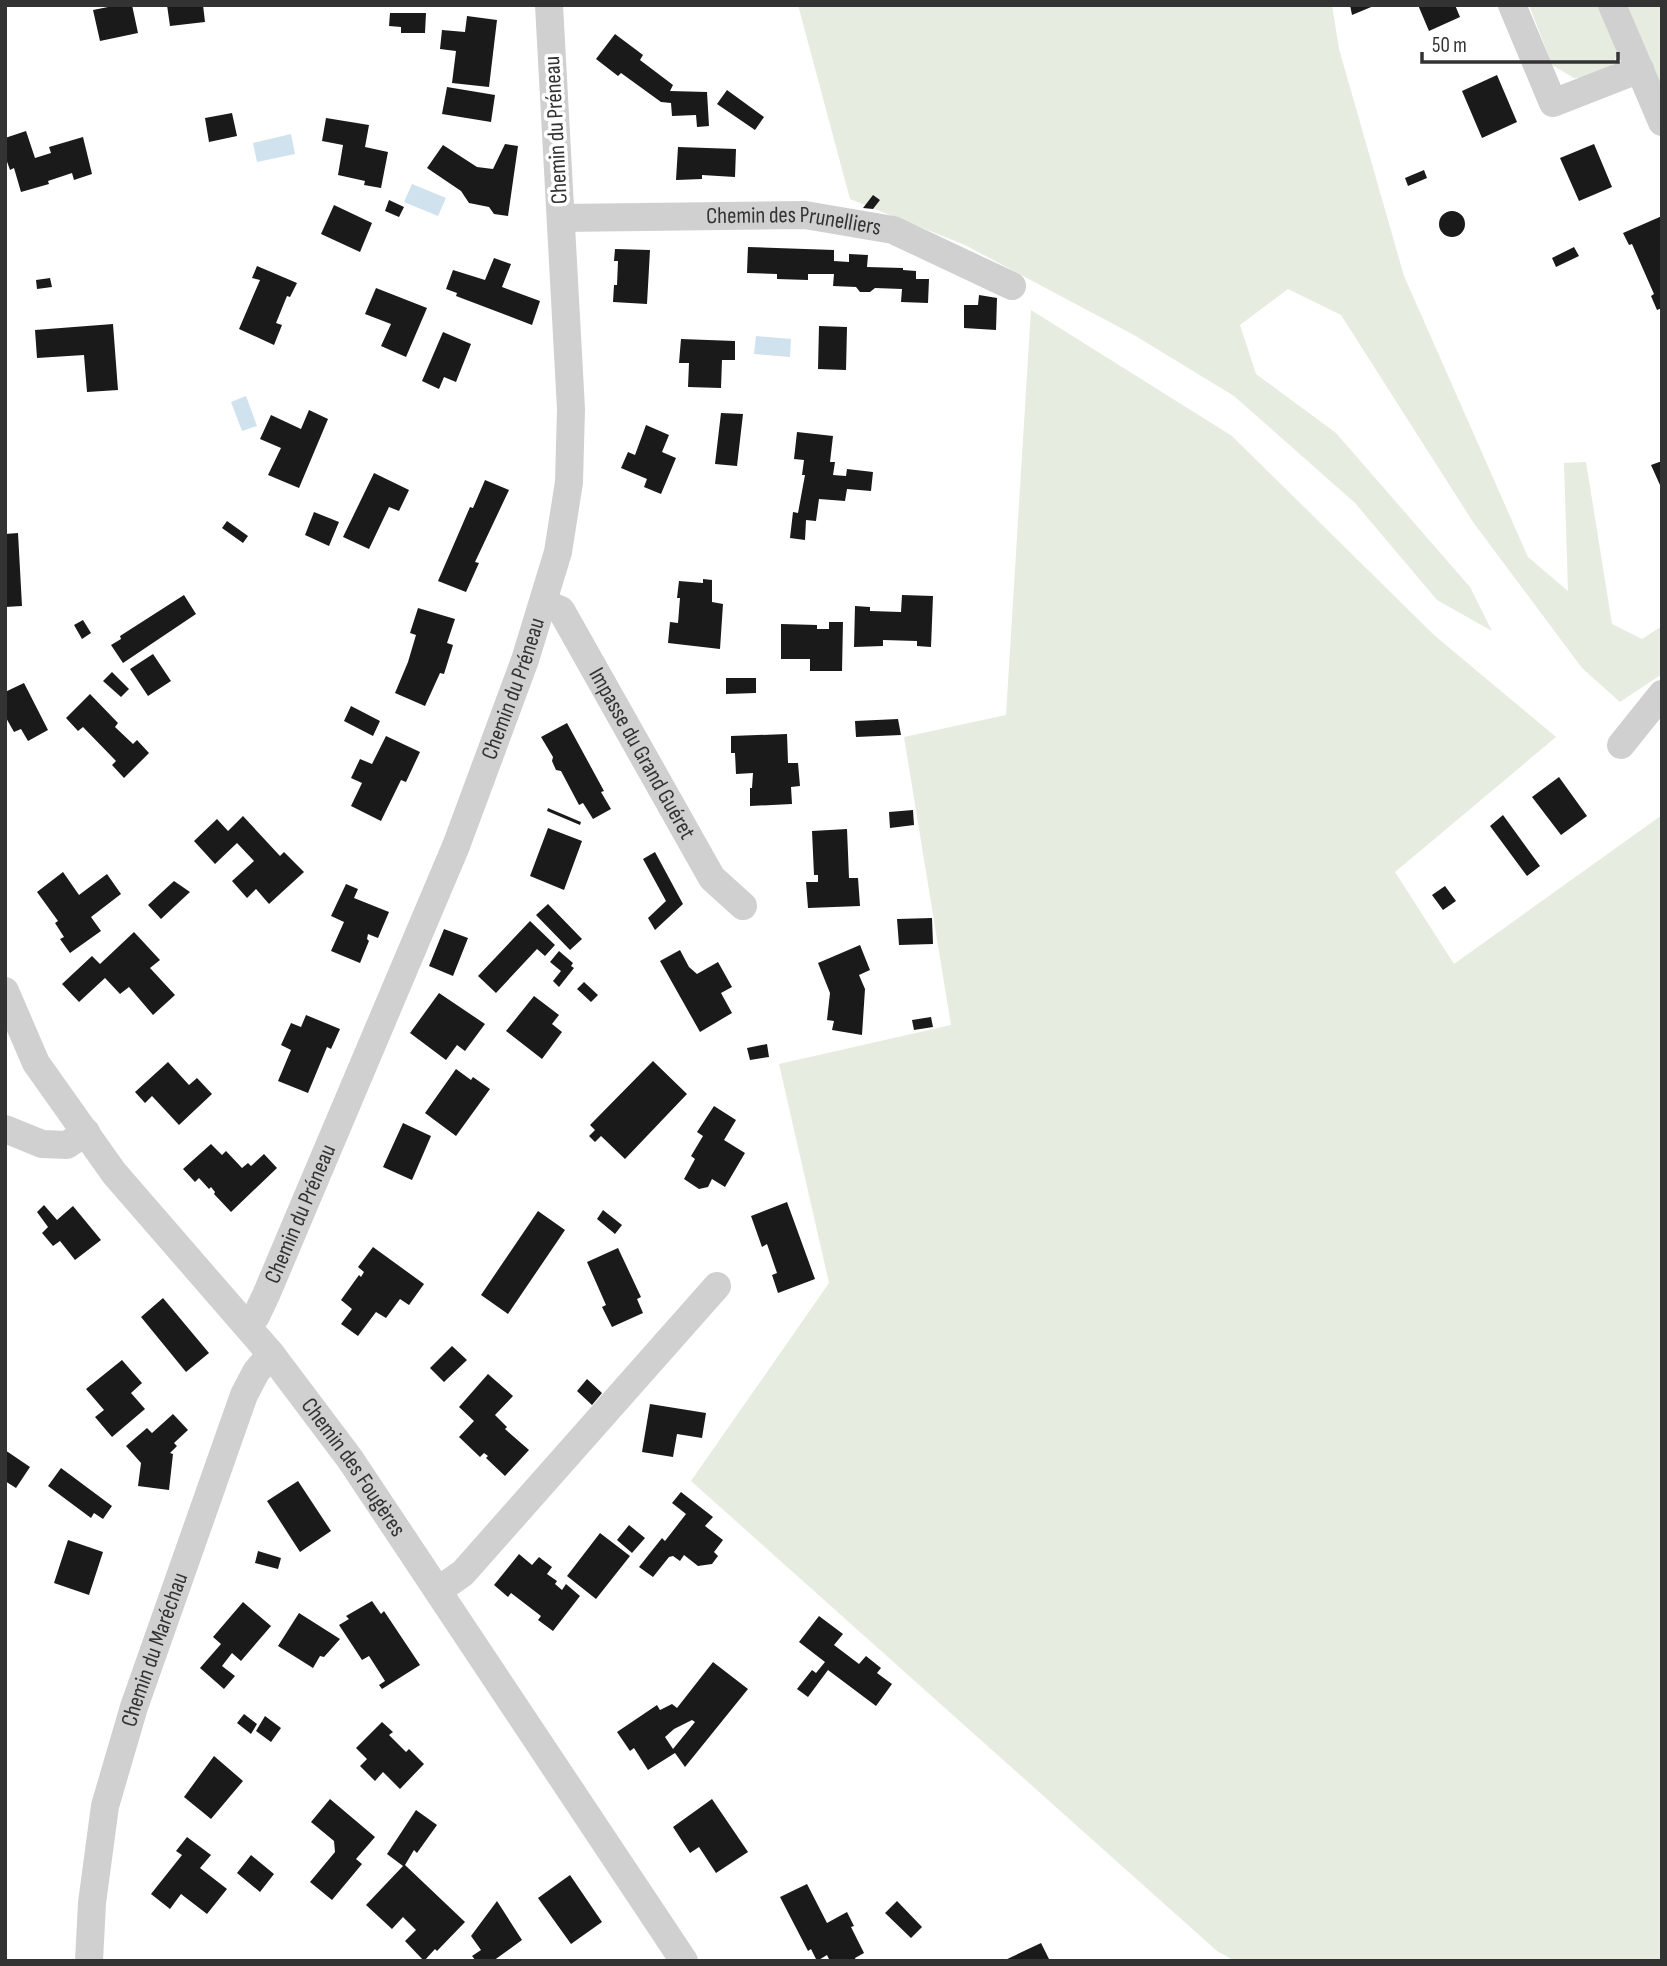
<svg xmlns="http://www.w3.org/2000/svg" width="1667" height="1966" font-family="'Sofia Sans Condensed',sans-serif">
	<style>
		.green { fill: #e6ecdf }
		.water { fill: #cfe2ee }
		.building { fill: #1a1a1a; fill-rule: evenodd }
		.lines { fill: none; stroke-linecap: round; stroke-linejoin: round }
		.minor { stroke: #d0d0d0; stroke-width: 28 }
		.labels { text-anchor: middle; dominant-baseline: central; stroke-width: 7; stroke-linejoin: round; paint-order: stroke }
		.street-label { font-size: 23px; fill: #333; stroke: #fff }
	</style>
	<rect width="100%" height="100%" fill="#fff"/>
	<path class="green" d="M798,5H1332L1339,49L1404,276L1528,557L1568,591L1564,463L1586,462L1612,624L1642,639L1662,626V674L1620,702L1582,668L1473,522L1341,315L1288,289L1240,325L1256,374L1336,433L1470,587L1492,631L1437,600L1355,503L1234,396L1134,335L965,245L850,199Z
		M1529,5H1600L1619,51L1612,65L1595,77L1574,78L1552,65Z
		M1624,5H1662V97Z
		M1031,310L1232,436L1434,635L1556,737L1395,872L1454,964L1662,815V1961H1235L1217,1951L691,1481L829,1283L779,1064L951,1025L904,737L1006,715Z"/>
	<path class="water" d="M291,134L295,154L257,162L253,143Z
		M412,184L446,198L438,216L404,202Z
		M756,336L791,339L790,357L754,354Z
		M246,396L257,426L242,431L231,402Z"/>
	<path class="building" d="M118,5H132L138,33L100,41L93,10Z
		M167,5H203L205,22L170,26Z
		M1350,5H1376L1352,15Z
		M1418,5H1455L1460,17L1429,31Z
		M390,13H426L425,33H401V27L389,26Z
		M467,16L497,20L489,87L452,83L456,51L440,49L442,30L465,32Z
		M615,34L643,55L640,60L673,85L670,91L707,92L709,126L697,127L696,115L672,116L671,103L661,102L621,73L618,76L596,59Z
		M1497,75L1517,122L1482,138L1462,91Z
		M447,87L495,95L491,122L442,114Z
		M727,90L764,117L755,130L717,104Z
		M232,113L237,136L209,142L205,118Z
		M326,118L369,125L365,147L388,152L381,188L364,185L365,181L338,175L343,145L322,141Z
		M26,131L35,158L51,153L49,147L83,137L92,174L74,180L72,173L48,181L49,184L21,192L14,168L10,170L5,156V138Z
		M505,144L518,146L508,216L494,214L489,207L469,203L461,191L427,168L443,145L477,167L493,169Z
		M1594,144L1612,187L1579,201L1560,158Z
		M678,147L736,149L735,177L702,175V179L676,180Z
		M1424,170L1427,178L1408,186L1405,178Z
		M873,195L880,200L873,209L863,208Z
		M389,200L404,207L399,217L385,211Z
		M334,205L372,223L360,252L321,234Z
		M1439 224a13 13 0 1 1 26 0a13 13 0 1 1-26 0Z
		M1662,216V308L1657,310L1651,296L1654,294L1632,244L1629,245L1623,233Z
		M748,247L834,250V261L849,262V254L868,255L867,267L903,268V270L916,271V279H929L928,303L901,302L902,289L875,288L870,292H860L856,287L833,286L834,274H808V280L777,279V274L747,273Z
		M1574,247L1579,256L1556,267L1552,258Z
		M615,249L650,250L647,304L613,302L614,285H617L618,261H614Z
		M494,258L511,264L502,287L540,301L532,325L456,296L457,293L446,289L453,270L485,280Z
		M257,266L297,283L290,297L287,296L276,323L282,325L274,345L239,329L260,280L252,278Z
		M50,278L52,287L37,289L36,280Z
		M376,288L427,308L406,357L381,346L391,324L365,314Z
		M979,295L997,298L996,330L964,328V305H978Z
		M113,324L118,390L87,392L84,355L37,358L35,330Z
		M819,326L847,327L846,370L818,369Z
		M443,332L471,344L456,382L444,377L439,389L422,381Z
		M681,339L735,341V360H722L721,388L688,387L689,363H679Z
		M309,410L328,419L299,488L268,475L281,448L260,439L271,415L301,429Z
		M721,413L743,414L737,466L715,464Z
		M646,425L669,435L662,452L676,458L661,494L644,487L647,479L621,468L628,452L635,455Z
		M797,432L833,436L830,462H835L833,475L846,476L847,469L873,472L871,491L847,489L845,501L819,499L816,521L806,520L805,540L790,538L793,512L798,513L805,475H802L804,460L794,459Z
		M1662,461V484L1660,485L1651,465Z
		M374,473L409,490L399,511L389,507L369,549L343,537Z
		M485,480L509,490L475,562L479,563L466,592L438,581L470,507L473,508Z
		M314,512L339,522L329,546L305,535Z
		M227,521L248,536L243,543L222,528Z
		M18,533L22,606L5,607V534Z
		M703,579L712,580V602L723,604L720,649L668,643L670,622L678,623L680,598H677L679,581L703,583Z
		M184,595L196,614L123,663L111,645L121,639L120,636Z
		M902,595L933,596L931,647L917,646V641L883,640V646L854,647L855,606L870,607V611L901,612Z
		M418,608L455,619L447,643L453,645L444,674L440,673L425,706L395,693L408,662L416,635L410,633Z
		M83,620L91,633L82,639L74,625Z
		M829,622H843L842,671H810V659H781V624L817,625V629H829Z
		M153,654L171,681L148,696L130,669Z
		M112,672L129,689L121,697L103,681Z
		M726,678H756V693L726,694Z
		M24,683L48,730L28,741L21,729L14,732L5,716V692Z
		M90,694L118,723L115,727L133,744L137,740L149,753L124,778L112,765L116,761L83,727L78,731L66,718Z
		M351,706L380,721L373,736L344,721Z
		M898,719L901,735L856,737L855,721Z
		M567,723L604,791L601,792L611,809L593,819L583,803L579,805L561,771L556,770L552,761L553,757L541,737Z
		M787,734L788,763H798L800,786L791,787L792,804L750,806V788H752L753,773L736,774L735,753H731V736Z
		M386,736L420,752L406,782L401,780L381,821L351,806L362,783L351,778L360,759L372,764Z
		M1559,777L1587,816L1561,835L1532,797Z
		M548,808L581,822L580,825L547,811Z
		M913,810L914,825L890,828L889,812Z
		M1503,815L1540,866L1527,876L1490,826Z
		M243,816L280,856L284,852L304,872L269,904L256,889L247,898L232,881L254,861L237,843L215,864L194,841L217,819L228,831Z
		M548,828L582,841L564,890L530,876Z
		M847,829L849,878H858L860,906L808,908L806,882H818V875H814L812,831Z
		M655,852L683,904L655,930L648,918L666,901L643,859Z
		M63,872L79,895L107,874L121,894L91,917L101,931L70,953L60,939L64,937L55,923L58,921L37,892Z
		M174,881L190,892L161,919L148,905Z
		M346,884L358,889L354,898L389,912L378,938L368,934L367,939L369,941L360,963L331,951L344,922L331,916Z
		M1445,886L1456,901L1443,910L1432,895Z
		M548,904L582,939L570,950L536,915Z
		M932,918L933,944L899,945L897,919Z
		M530,921L555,945L545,956L537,949L496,993L478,976Z
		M444,929L468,938L453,976L429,966Z
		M134,932L160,960L150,968L175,995L153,1015L129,987L120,994L105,978L79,1002L62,984L92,956L100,964Z
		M860,945L870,970L859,975L865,989L862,1035L832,1030L834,1021L827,1020L830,993L818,963Z
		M680,950L689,967L697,974L718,962L732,987L721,993L732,1013L700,1032L660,961Z
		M559,951L573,963L571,966L574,968L559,987L553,981L561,971L550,962Z
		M584,982L598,995L591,1002L577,989Z
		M439,993L485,1024L465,1051L457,1045L446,1060L410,1033Z
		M534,996L559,1015L552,1024L562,1032L542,1059L506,1031Z
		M306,1015L340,1029L331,1049L327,1047L308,1093L278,1081L291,1050L281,1045L291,1023L301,1027Z
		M931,1017L933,1027L914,1030L912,1020Z
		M767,1044L769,1057L750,1060L747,1048Z
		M653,1061L687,1094L625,1159L601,1136L595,1142L589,1136L595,1130L590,1125Z
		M168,1062L189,1085L197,1078L212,1094L179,1125L152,1096L145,1103L135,1092Z
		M456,1069L471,1080L473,1077L490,1089L456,1136L425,1113Z
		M714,1106L736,1120L724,1140L745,1153L725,1187L712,1179L708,1187L699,1189L684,1179L695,1159L691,1156L703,1136L697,1132Z
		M403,1123L431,1136L412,1180L383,1167Z
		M211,1144L222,1155L226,1151L242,1168L248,1163L251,1166L264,1154L277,1168L231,1212L214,1194L215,1192L211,1187L209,1189L199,1178L195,1182L183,1169Z
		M787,1202L815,1279L778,1293L772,1275L777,1273L767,1244L762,1247L751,1216Z
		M44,1205L57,1220L73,1206L101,1240L75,1260L60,1241L53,1246L42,1233L48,1227L37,1212Z
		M603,1210L622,1225L615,1234L597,1219Z
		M538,1211L565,1230L508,1314L481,1295Z
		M373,1247L424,1284L409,1305L400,1299L386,1318L376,1312L358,1336L341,1324L352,1309L341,1300L359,1275L361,1277L364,1272L358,1267Z
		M618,1248L641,1297L637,1299L643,1313L612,1327L602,1307L606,1305L587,1262Z
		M163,1298L209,1353L186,1372L141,1317Z
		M452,1346L467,1360L444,1382L430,1368Z
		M122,1360L142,1383L131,1393L145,1409L112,1437L95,1417L104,1410L86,1389Z
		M488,1374L513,1396L495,1415L507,1427L505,1429L529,1450L505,1476L486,1458L488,1456L484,1453L480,1457L459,1437L474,1421L459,1407Z
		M587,1379L602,1393L592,1405L577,1391Z
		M650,1404L706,1413L702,1438L677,1434L673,1457L642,1452Z
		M173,1414L188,1430L174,1443L177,1446L170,1453L173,1454L169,1490L138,1486L141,1463L126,1446L147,1428L152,1433Z
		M5,1450L30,1467L16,1488L5,1481Z
		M61,1468L112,1506L103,1519L94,1513L91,1518L48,1486Z
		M298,1481L331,1531L300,1552L267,1501Z
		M681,1492L713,1517L705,1526L723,1540L714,1552L718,1556L712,1564L698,1566L684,1555L680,1561L673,1556L669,1557L653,1577L639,1567L662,1538L665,1541L686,1514L672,1503Z
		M629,1525L645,1538L632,1553L617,1540Z
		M600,1533L630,1556L596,1599L567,1576Z
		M68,1540L103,1552L89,1595L54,1583Z
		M258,1551L281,1558L278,1569L255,1563Z
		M519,1554L532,1565L539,1557L552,1567L547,1574L557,1581L555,1584L562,1590L566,1584L580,1596L553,1631L538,1620L541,1616L511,1593L508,1597L494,1585Z
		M372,1601L381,1614L384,1611L420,1665L382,1689L379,1685L385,1681L369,1656L362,1660L339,1625L349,1619L346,1616Z
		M243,1602L271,1626L241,1661L232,1653L222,1666L235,1676L224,1689L200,1668L221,1644L213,1637Z
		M299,1613L340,1639L324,1657L320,1656L313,1668L278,1646Z
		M819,1616L843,1634L834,1645L859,1664L866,1656L881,1668L877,1673L892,1684L876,1706L828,1670L808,1697L797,1689L812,1670L816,1673L825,1662L799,1642Z
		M713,1662L748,1689L685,1767L675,1753L648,1770L634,1748L630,1751L617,1732L657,1705L660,1710L672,1704L677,1708ZM692,1720L695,1722L673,1749L665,1737L674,1729Z
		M244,1714L257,1724L251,1734L237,1723Z
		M265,1716L281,1728L271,1742L256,1731Z
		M382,1722L393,1732L389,1735L406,1752L409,1749L424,1764L400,1789L383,1772L375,1781L360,1766L367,1759L356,1748Z
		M214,1756L243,1781L211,1819L184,1797Z
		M330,1799L375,1837L356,1859L362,1864L332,1900L310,1882L335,1852L334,1841L311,1822Z
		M712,1799L748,1852L716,1873L699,1847L690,1853L673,1827Z
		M416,1810L437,1825L417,1853L414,1850L405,1865L465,1922L437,1951L435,1949L424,1961L405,1941L416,1930L403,1917L392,1929L366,1905L403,1866L387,1854Z
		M187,1837L211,1855L200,1868L227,1889L207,1914L181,1894L170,1909L151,1894L182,1855L176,1851Z
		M251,1855L274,1874L260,1892L237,1873Z
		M570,1875L602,1922L571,1944L538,1898Z
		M807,1884L827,1923L847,1912L854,1926L851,1927L864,1953L855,1958L856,1961H830L827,1955L817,1961L811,1949L808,1951L780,1897Z
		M497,1901L522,1940L493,1961H476L472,1956L481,1950L471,1936Z
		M897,1901L922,1927L911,1938L885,1913Z
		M1041,1943L1050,1961H1003Z"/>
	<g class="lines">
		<g class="minor">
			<path d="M1512,5L1553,103L1640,69"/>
			<path d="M1612,5L1662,122"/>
			<path id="s1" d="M561,218L805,215L893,230L1012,286"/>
			<path id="s2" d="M543,603L561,610L712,878L743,906"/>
			<path d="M1621,745L1662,694"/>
			<path id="s3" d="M5,991L36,1063L114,1173L271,1354L350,1459L684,1961"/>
			<path d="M5,1129L42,1144L67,1145L86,1132"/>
			<path id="s4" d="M247,1325L256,1316L266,1295L456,846L525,660L558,552L569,482L571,409L549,5"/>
			<path d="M439,1590L463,1573L717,1286"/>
			<path id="s5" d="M89,1961L92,1903L105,1806L134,1707L244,1395L256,1372L271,1354"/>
		</g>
	</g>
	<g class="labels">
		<g class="street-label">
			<text transform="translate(556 130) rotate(-93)">Chemin du Préneau</text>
			<text stroke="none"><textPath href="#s1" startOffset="233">Chemin des Prunelliers</textPath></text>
			<text stroke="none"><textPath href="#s4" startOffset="691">Chemin du Préneau</textPath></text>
			<text stroke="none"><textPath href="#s2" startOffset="184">Impasse du Grand Guéret</textPath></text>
			<text stroke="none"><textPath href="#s4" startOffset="124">Chemin du Préneau</textPath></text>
			<text stroke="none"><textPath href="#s3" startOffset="593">Chemin des Fougères</textPath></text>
			<text stroke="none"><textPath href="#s5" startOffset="320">Chemin du Maréchau</textPath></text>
		</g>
	</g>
	<rect width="1667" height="1966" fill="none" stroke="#333333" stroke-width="14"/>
	<path d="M1422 52v10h196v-10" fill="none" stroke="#333333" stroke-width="3.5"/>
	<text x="1432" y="52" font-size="21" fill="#333333" stroke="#ffffff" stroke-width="5" paint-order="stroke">50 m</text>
</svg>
